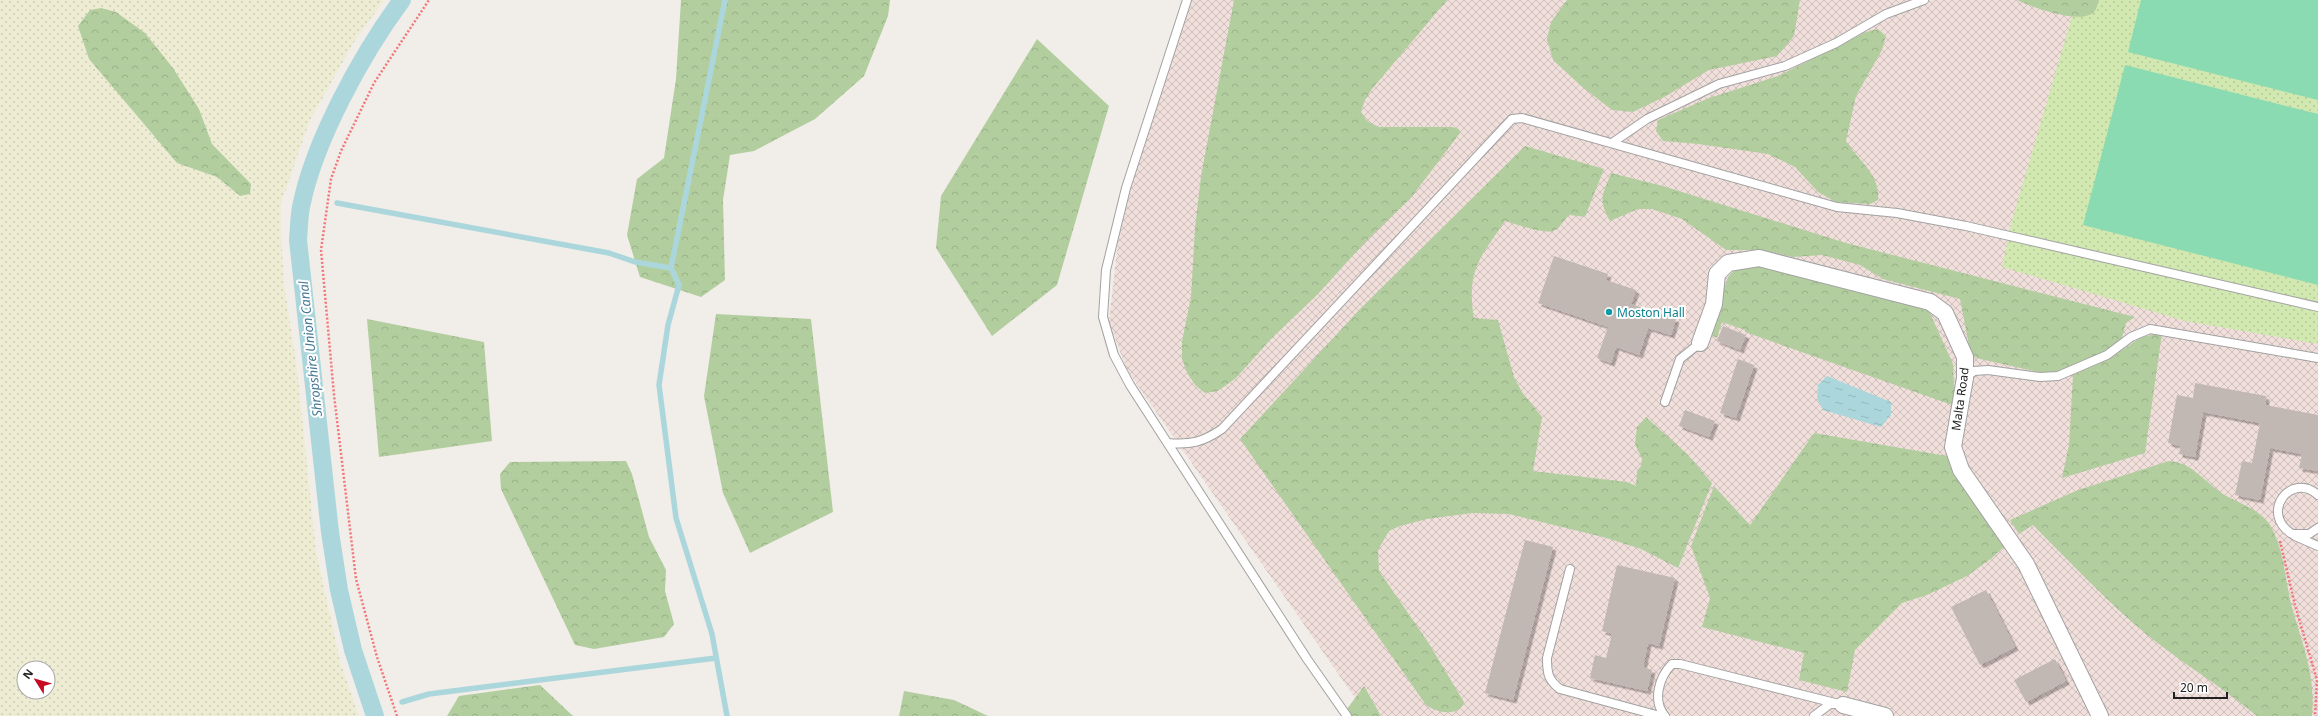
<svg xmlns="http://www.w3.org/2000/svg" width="2318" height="716" font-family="'Noto Sans',sans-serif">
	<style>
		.military { fill: url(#military-cross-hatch) }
		.farmland { fill: url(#farmland-dots); fill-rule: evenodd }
		.grass { fill: url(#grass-dots) }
		.forest { fill: url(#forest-crowns) }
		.pitch { fill: #8adbb2 }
		.water { fill: url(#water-ripples) }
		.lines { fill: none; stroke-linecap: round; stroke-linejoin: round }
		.stream { stroke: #abd7dc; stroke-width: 5.5 }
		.canal { stroke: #abd7dc; stroke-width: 18 }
		.building { fill: #c1b8b4; filter: url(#shadow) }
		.lane-casing { stroke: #a2a2a2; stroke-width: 10 }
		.street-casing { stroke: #a2a2a2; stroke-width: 18 }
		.path { stroke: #f37679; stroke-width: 2.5; stroke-dasharray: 2 2; stroke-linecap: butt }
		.lane { stroke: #fff; stroke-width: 8 }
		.street { stroke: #fff; stroke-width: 16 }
		.culture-dot { fill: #0f9aa8; stroke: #fff; stroke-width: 1.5 }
		.labels { text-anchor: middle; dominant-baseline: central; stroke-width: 4; stroke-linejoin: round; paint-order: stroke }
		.culture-label { font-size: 12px; fill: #0d838f; stroke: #fff; text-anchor: start }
		.street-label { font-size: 12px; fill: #212121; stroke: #fff }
		.water-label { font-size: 13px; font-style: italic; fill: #477896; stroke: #fff }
	</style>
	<defs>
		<pattern id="military-cross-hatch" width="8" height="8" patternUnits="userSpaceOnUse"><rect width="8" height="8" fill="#f1dfdc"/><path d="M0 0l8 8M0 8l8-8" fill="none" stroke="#cebfbc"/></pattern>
		<pattern id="farmland-dots" width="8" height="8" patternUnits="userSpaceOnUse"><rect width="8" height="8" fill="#eeedd4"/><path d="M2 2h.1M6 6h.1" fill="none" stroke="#cccbb6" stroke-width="1.8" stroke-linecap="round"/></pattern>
		<pattern id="grass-dots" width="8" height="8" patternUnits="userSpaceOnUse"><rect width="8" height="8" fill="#d2e8b1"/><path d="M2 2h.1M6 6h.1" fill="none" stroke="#b4c798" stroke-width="1.8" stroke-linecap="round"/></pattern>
		<pattern id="forest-crowns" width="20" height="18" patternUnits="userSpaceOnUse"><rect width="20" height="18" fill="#b2ce9f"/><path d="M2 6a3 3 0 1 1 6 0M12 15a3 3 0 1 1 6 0" fill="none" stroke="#99b189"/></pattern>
		<pattern id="water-ripples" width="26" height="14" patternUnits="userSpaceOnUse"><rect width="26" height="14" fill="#abd7dc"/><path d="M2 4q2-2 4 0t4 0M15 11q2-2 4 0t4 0" fill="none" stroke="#93b8bc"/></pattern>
		<filter id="shadow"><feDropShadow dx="3.5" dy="3.5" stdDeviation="0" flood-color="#0004"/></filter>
	</defs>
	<rect width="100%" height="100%" fill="#f1ede8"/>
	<path class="military" d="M1192,0H2318V716H1342L1355,698L1127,370L1109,322L1118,241L1139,156Z"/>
	<path class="farmland" d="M0,0H384L354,42L310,120L281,203V236L284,284L297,369L316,551L340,661L359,716H0ZM199,109L212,144L251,184L240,196L217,177L177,163L138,115ZM24,668H48V692H24Z"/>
	<path class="grass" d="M2099,0H2318V344L2185,321L2002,267L2011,224L2072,16C2089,16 2093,17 2099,0Z"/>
	<path class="forest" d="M681,0H890L888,16L864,76L815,119L754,151L730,155L723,200L725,280L701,297L640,277L627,235L637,179L664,158L676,79Z
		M1234,0H1447L1372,89L1365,100L1361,112L1367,121L1379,127H1452L1459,129L1460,133L1410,199L1369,238L1318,294L1271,339L1236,378L1218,391L1205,393L1196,386L1187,373L1182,359V341L1191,297L1195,228L1201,176Z
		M1567,0H1800L1794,36L1777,56L1709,70L1666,96L1633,112L1612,110L1581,86L1553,60L1547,39L1551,22Z
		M2017,0H2099C2097,6 2096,13 2089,15C2074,22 2031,7 2017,0Z
		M101,8L116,12L145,33L173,68L199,109L212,144L251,184L250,194L240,196L217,177L177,163L89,59L78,26L90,10Z
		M1878,29L1886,36L1882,50L1856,96L1846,141C1858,160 1881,175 1878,200L1870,204L1836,202L1818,192L1795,167L1768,154L1698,144L1663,141L1656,131L1658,120L1709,98L1778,76L1866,32Z
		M1037,39L1109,106L1057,285L992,336L936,248L941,196Z
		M1525,146L1604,169L1585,217L1570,215C1564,219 1562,225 1557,229C1548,237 1517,224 1505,221C1480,258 1466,271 1474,318L1498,320L1514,377L1522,392L1542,417L1533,471L1627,482L1636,486L1637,471L1641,466L1642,459L1635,444L1637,427L1646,417L1688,455L1712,483L1678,568L1641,549L1603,537L1509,514L1472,513L1427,519L1400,526L1389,531L1378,550L1379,571L1428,642L1464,702C1461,716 1438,714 1426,705L1240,439L1360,309Z
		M1611,173L1663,186L1846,243L2135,317L2126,323L2122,338L2114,347L2060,372H2039L1980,359L1971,356L1960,299L1883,279L1860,265L1822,255L1793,257L1763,250H1726L1682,219L1652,209H1638L1610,221C1597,198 1603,195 1611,173Z
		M1747,266L1770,267L1929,311L1953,364L1955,406L1745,332V330L1722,322L1717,338L1709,334L1710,329L1728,277L1736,268Z
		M716,314L811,319L833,512L750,553L723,493L704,396Z
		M367,319L484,342L492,441L379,457Z
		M2162,333L2145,453L2062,478L2069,445L2073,375L2111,358L2141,337Z
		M1814,433L1947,456L2008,543L1992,558L1967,576L1927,595L1902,603L1855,650L1847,692L1799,680L1804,653L1702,627L1710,598L1691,546L1714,486L1750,525Z
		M626,461L632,474L649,537L666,570L665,591L674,624L664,637L594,649L575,645L501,489L500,474L510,462Z
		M2169,461C2176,462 2181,463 2187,466C2199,473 2209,484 2220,492C2236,503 2259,508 2270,525C2284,548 2285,579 2291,604C2302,644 2316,674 2312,716H2257C2217,683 2172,657 2133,623C2098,592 2066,558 2033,525L2019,534L2010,520L2078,490Z
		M540,685L573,716H447L459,696Z
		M1364,686L1381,716H1342Z
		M904,691L954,700L988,716H899Z"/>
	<path class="pitch" d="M2141,0H2318V100L2128,52Z
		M2125,65L2318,114V285L2083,225Z"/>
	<path class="water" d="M1827,376L1891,402V415L1881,427L1823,410L1817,399L1818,385Z"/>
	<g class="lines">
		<path class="stream" d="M725,0L671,268L679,285L668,325L659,385L676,518L712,634L727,716
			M337,203L609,253L635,262L671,268
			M402,702L429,694L716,658"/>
		<path class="canal" d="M375,716L353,650L339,590L330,532L298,240C299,229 299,217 301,207C314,141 362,54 402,0"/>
	</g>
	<path class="building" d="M1554,256L1608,274L1606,280L1636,290L1631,304L1676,319L1671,335L1648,328L1639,355L1616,347L1611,363L1597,358L1608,327L1538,303Z
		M1723,326L1746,335L1740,350L1717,341Z
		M1738,359L1754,365L1736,418L1720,413Z
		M2195,383L2266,396L2265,405L2318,415V471L2299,468L2302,454L2270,448L2260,500L2235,495L2242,461L2252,463L2260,423L2203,412L2195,457L2179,454L2181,446L2168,443L2177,395L2193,398Z
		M1685,410L1715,421L1709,437L1679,426Z
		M1525,540L1553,547L1513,700L1485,693Z
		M1617,565L1675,578L1659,646L1648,643L1643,667L1652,670L1647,691L1590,678L1595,655L1606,658L1612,634L1602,631Z
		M1986,590L2015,647L1980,665L1951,607Z
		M2055,659L2066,681L2026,702L2014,680Z"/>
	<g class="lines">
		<g class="lane-casing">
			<path id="lane" d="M1187,0L1126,188L1106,270L1103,317L1114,355L1130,385L1307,659L1347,716
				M1612,143L1647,119L1719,84L1785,66L1836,43L1886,14L1924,0
				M1965,378L1974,371L1988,370L2040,377L2058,376L2107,355L2131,337L2150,329L2318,358
				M1665,402L1680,359L1700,343
				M1168,443C1191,445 1203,442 1222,429L1512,119L1522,118L1837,207L1897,213L1966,226L2318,307
				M2318,495C2291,471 2259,513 2292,534H2309L2318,528
				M2295,536L2318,546
				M1570,569L1547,658C1547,673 1548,680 1560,689L1660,716
				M1665,716C1652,701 1659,677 1672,664H1680L1843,705
				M1814,716L1830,704H1836"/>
		</g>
		<g class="street-casing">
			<path id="street" d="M1700,343L1714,304L1717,274L1728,263L1759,258L1930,302L1945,313L1965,357V378L1953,447L1961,470L2026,564L2100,716
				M1843,705L1885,716"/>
		</g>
		<path class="path" d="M2280,541L2295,605L2317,680L2315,716
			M397,716L377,657L356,579L334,395L321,250L331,179L341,151L374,83L429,0"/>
		<use href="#lane" class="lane"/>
		<use href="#street" class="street"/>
	</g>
	<circle class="culture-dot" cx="1609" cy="312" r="4"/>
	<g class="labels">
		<g class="culture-label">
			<text x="1617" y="312">Moston Hall</text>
		</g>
		<g class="street-label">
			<text transform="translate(1960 399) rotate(-82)">Malta Road</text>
		</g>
		<g class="water-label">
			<text transform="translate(310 349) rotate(-96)">Shropshire Union Canal</text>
		</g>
	</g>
	<g transform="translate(36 680) rotate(307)"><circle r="19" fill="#ffffff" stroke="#a6a6a6"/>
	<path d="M0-3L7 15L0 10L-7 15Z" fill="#c70a21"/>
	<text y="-6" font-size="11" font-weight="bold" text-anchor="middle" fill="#212121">N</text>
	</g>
	<path d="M2174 692v6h53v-6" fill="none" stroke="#212121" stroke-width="2"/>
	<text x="2180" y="692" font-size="12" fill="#212121" stroke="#ffffff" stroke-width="3" paint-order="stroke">20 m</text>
</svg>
